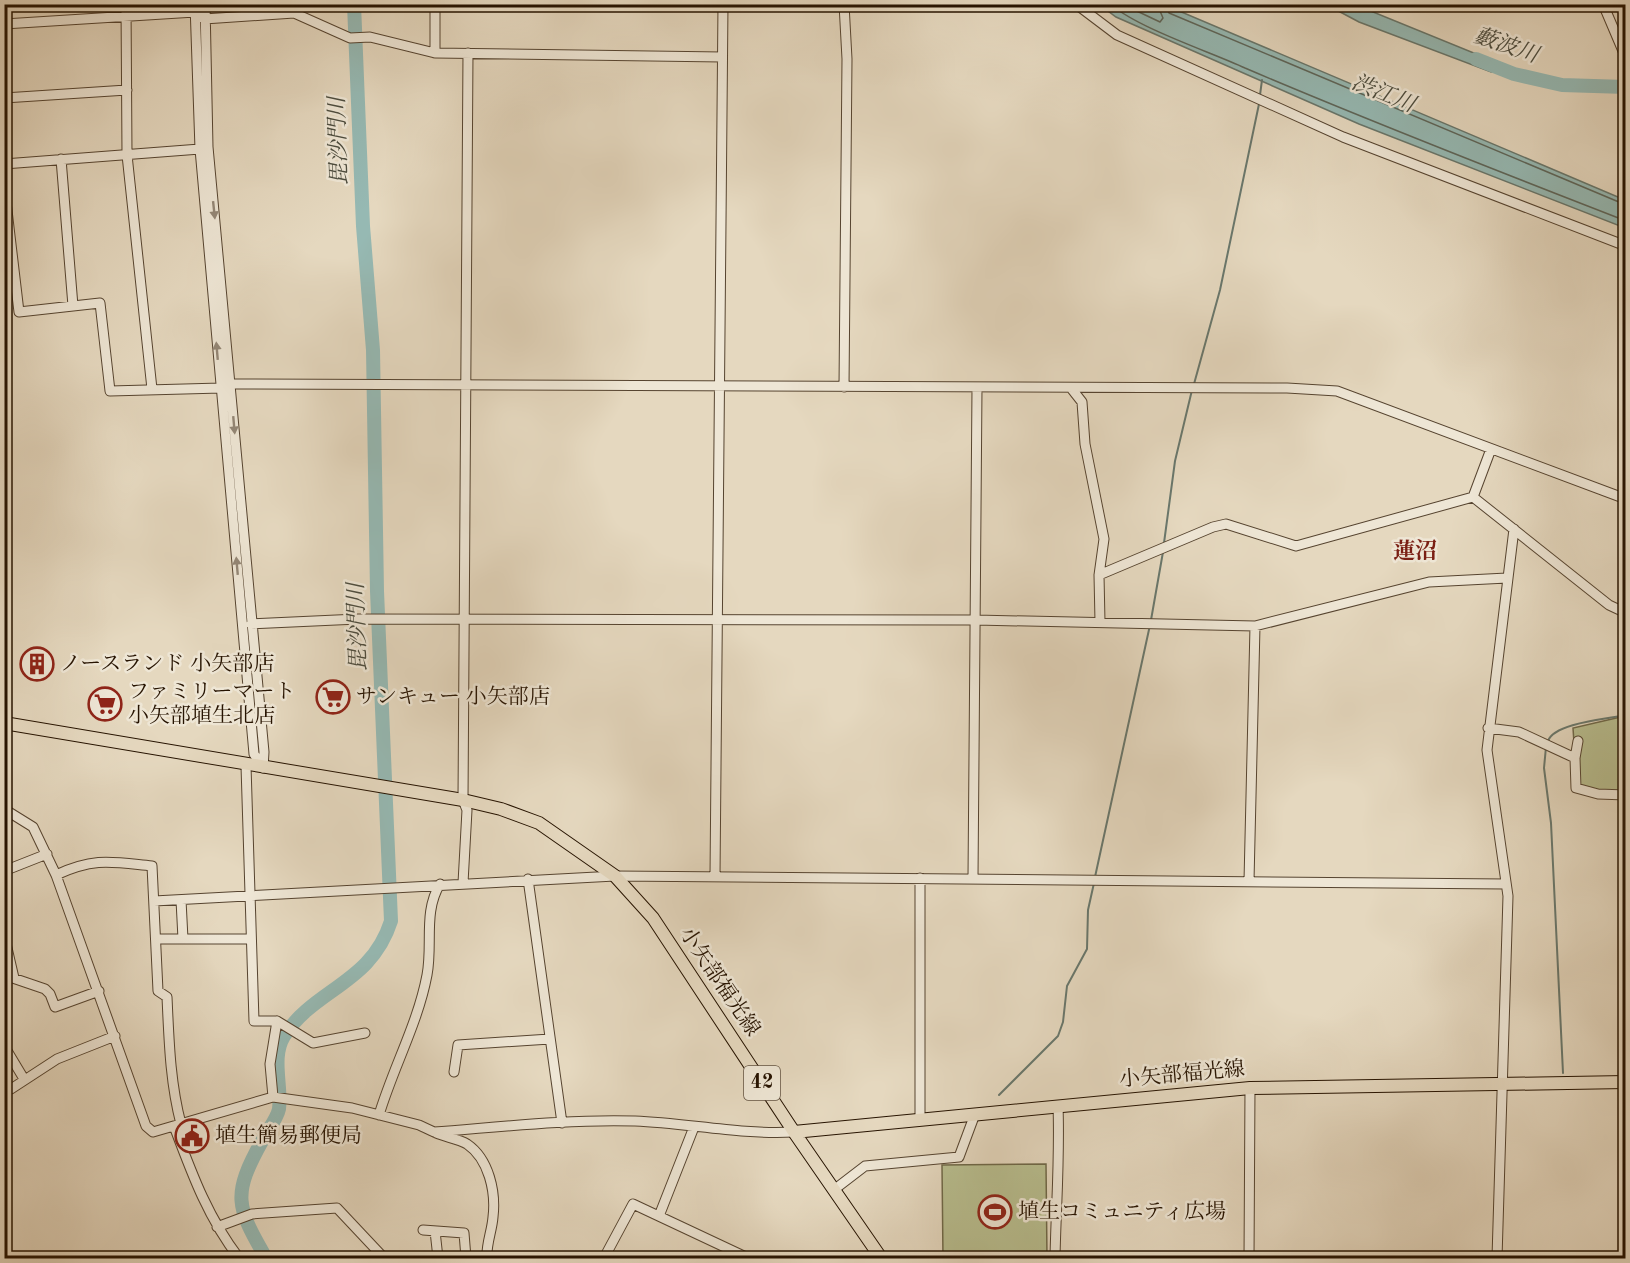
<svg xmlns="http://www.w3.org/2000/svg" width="1630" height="1263" font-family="'Old Standard TT','Noto Serif JP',serif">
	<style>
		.green { fill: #b8be8f; stroke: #6f6848; stroke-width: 1.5 }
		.water { fill: #96b9b3; stroke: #69776c; stroke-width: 1.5 }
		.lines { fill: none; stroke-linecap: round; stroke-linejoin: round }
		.shore { stroke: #5e665a; stroke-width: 1.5 }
		.stream { stroke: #69776c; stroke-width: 2 }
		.river { stroke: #96b9b3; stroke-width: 14 }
		.minor-casing { stroke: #564430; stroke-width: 11 }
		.major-casing { stroke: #261301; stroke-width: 14 }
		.minor { stroke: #eee6d5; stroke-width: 9 }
		.major { stroke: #e5d8bf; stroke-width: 12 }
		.oneway { fill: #948776 }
		.labels { text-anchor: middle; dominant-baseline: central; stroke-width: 5; stroke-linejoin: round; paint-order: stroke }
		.shield { fill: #eee6d5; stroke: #625241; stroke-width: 1.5 }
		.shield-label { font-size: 20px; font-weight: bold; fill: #261301 }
		.poi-label { font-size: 21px; fill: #261301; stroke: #eee6d5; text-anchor: start }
		.street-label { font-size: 21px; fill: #261301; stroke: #eee6d5 }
		.water-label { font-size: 22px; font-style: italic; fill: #4d4d3f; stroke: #eee6d5 }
		.neighbourhood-label { font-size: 22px; font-weight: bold; fill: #7a1f14; stroke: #eee6d5 }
	</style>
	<rect width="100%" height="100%" fill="#e5d8bf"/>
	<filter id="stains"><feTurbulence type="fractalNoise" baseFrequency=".00333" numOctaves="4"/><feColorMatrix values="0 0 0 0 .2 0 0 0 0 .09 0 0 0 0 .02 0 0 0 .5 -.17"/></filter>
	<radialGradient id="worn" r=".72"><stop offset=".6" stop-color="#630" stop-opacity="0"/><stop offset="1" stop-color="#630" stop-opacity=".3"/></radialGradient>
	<path class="green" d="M1625,716V794L1577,787L1573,728Z
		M1046,1164L1047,1258H943L942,1165Z"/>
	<path class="water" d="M1100,5H1165L1625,200V228L1359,124L1116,17Z
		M1327,5H1356L1491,60V72L1359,22Z"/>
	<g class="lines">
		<path class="shore" d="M1110,4C1140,29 1208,51 1245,68C1371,122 1498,171 1626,221
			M1122,4L1160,22L1163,18L1157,4
			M1165,4L1169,13L1626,205"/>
		<path class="stream" d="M1260,95L1262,80
			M1194,384L1220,290L1259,104
			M1164,543L1175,461L1192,390
			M1151,620L1163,552
			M1548,741C1554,723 1607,719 1626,715
			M1546,747L1544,768L1551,823L1563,1073
			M1095,877L1150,625
			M999,1095L1058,1036L1063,1022L1067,986L1087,949L1088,910L1094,883"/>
		<path class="river" d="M1476,59L1514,74L1562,85L1626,87
			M266,1258C236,1206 232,1195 262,1141C267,1131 277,1119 279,1109C282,1086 271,1057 284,1036C315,988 371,984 391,921L377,591L373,350L363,226L354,4"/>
		<g class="minor-casing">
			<path id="minor" d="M126,4L127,155L152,389
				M195,4L200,149L254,754L263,768
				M205,4L208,147L264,752L263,768
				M1076,4L1117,35L1343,137L1626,246
				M1603,4L1626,58
				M4,24L195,12L204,19L294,13L350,38L370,37L435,53L722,57
				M435,53V4
				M4,98L127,90
				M61,159L73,306
				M4,164L200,149
				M4,185L19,312L100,303L110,391L221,388L230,384L1287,388L1337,391L1626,499
				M844,387L847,59L844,4
				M1071,388L1082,402L1085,444L1104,539L1099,575L1100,622
				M1473,497L1609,605L1626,613
				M1473,497L1491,449
				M1099,575L1213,527L1226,524L1296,546L1473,497
				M251,624L358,619L976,620L1255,626L1429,582L1507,578
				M1488,728L1519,732L1575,758L1576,788L1598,794L1626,795
				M1575,758L1578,741
				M246,766L254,1021H277L270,1064L273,1097
				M4,809L33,827L56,875L146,1126L153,1132L273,1097L352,1108L419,1125L434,1132C500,1127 568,1119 635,1121C688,1123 740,1135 794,1132
				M4,871L47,854
				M56,875C95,857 112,862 152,866L158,991L167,997C169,1040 170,1082 181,1124
				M715,876L723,4
				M973,878L977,388
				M528,879L562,1123
				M1249,881L1255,626
				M463,883L467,810L463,800L468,53
				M181,900L183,939H250
				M154,901L615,876L1506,884
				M4,935L14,978
				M156,939H183
				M4,975L45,989L50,994L55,1007L99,991
				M277,1021L313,1043L365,1033
				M4,1030L6,1049L24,1079
				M454,1072L458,1045L550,1039
				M11,1089L57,1059L115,1036
				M379,1115C393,1068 418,1023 427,975C433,944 423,912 440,884
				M920,1119V878
				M174,1126C192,1174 208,1218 239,1258
				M436,1133C445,1137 459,1139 467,1144C489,1159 496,1192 493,1217C492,1231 486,1244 487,1258
				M835,1189L865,1166L959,1157L975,1114
				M659,1216L694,1127
				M217,1227L252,1214L337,1208L384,1258
				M423,1230L464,1233L466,1258
				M435,1231L438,1258
				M604,1258L633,1204L748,1258
				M1055,1258C1056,1207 1060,1157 1058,1106
				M1249,1258L1250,1088
				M1497,1258L1508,896L1487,750L1514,529
				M1623,1258L1626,1215"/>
		</g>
		<g class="major-casing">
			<path id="major" d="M4,723L463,800L501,809L539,823L615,876L653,918L794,1132L1250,1088L1626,1082
				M794,1132L881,1258"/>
		</g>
		<use href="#minor" class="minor"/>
		<use href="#major" class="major"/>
	</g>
	<defs><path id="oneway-solid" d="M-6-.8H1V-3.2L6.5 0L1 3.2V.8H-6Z" transform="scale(1.5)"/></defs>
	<g class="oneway">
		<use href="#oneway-solid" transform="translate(214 210) rotate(84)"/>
		<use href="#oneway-solid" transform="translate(217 351) rotate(-95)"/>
		<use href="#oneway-solid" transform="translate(234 425) rotate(85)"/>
		<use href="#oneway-solid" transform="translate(237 566) rotate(-95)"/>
	</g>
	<defs>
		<g id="building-ring" transform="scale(1.725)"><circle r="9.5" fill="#eee6d5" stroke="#8f2418" stroke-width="1.5"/><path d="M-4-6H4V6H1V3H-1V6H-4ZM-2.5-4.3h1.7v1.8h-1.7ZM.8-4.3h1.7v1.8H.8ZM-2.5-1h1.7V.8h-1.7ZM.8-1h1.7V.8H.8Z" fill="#8f2418"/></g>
		<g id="supermarket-ring" transform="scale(1.725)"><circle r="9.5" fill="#eee6d5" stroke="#8f2418" stroke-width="1.5"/><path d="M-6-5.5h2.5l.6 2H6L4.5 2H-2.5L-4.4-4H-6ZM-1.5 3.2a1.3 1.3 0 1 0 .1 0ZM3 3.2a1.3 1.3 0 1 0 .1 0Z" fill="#8f2418"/></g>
		<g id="civic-ring" transform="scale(1.725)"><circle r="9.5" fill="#eee6d5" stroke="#8f2418" stroke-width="1.5"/><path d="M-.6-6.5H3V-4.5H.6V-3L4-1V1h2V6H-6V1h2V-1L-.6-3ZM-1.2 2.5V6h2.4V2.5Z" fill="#8f2418"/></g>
		<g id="stadium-ring" transform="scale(1.725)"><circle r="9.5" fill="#eee6d5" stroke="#8f2418" stroke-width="1.5"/><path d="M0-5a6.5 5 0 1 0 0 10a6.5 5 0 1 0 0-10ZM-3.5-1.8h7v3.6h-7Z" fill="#8f2418"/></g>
	</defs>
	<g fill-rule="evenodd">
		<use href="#building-ring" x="37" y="664"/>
		<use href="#supermarket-ring" x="333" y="697"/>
		<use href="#supermarket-ring" x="105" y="704"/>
		<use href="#civic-ring" x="192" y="1136"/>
		<use href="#stadium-ring" x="995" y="1212"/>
	</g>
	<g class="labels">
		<rect class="shield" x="744" y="1066" width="36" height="34" rx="4.5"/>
		<g class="shield-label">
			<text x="762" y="1083">42</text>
		</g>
		<g class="poi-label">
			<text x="60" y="664">ノースランド 小矢部店</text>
			<text x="128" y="692">ファミリーマート<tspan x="128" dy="24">小矢部埴生北店</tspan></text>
			<text x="356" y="697">サンキュー 小矢部店</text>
			<text x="215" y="1136">埴生簡易郵便局</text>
			<text x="1018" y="1212">埴生コミュニティ広場</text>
		</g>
		<g class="street-label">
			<text transform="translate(719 982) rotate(56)">小矢部福光線</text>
			<text transform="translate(1182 1075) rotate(-5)">小矢部福光線</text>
		</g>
		<g class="water-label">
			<text transform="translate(1506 46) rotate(19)">藪波川</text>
			<text transform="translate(1383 94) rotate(22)">渋江川</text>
			<text transform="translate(339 141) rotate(-92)">毘沙門川</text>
			<text transform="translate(358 627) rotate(-92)">毘沙門川</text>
		</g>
		<g class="neighbourhood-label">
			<text x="1415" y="552">蓮沼</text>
		</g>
	</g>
	<rect width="1630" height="1263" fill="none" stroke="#e5d8bf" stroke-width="24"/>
	<rect x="6" y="6" width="1618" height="1251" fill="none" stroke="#261301" stroke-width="3"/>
	<rect x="12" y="12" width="1606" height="1239" fill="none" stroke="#261301" stroke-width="1.5"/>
	<rect width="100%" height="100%" filter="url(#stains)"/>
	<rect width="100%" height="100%" fill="url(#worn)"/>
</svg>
